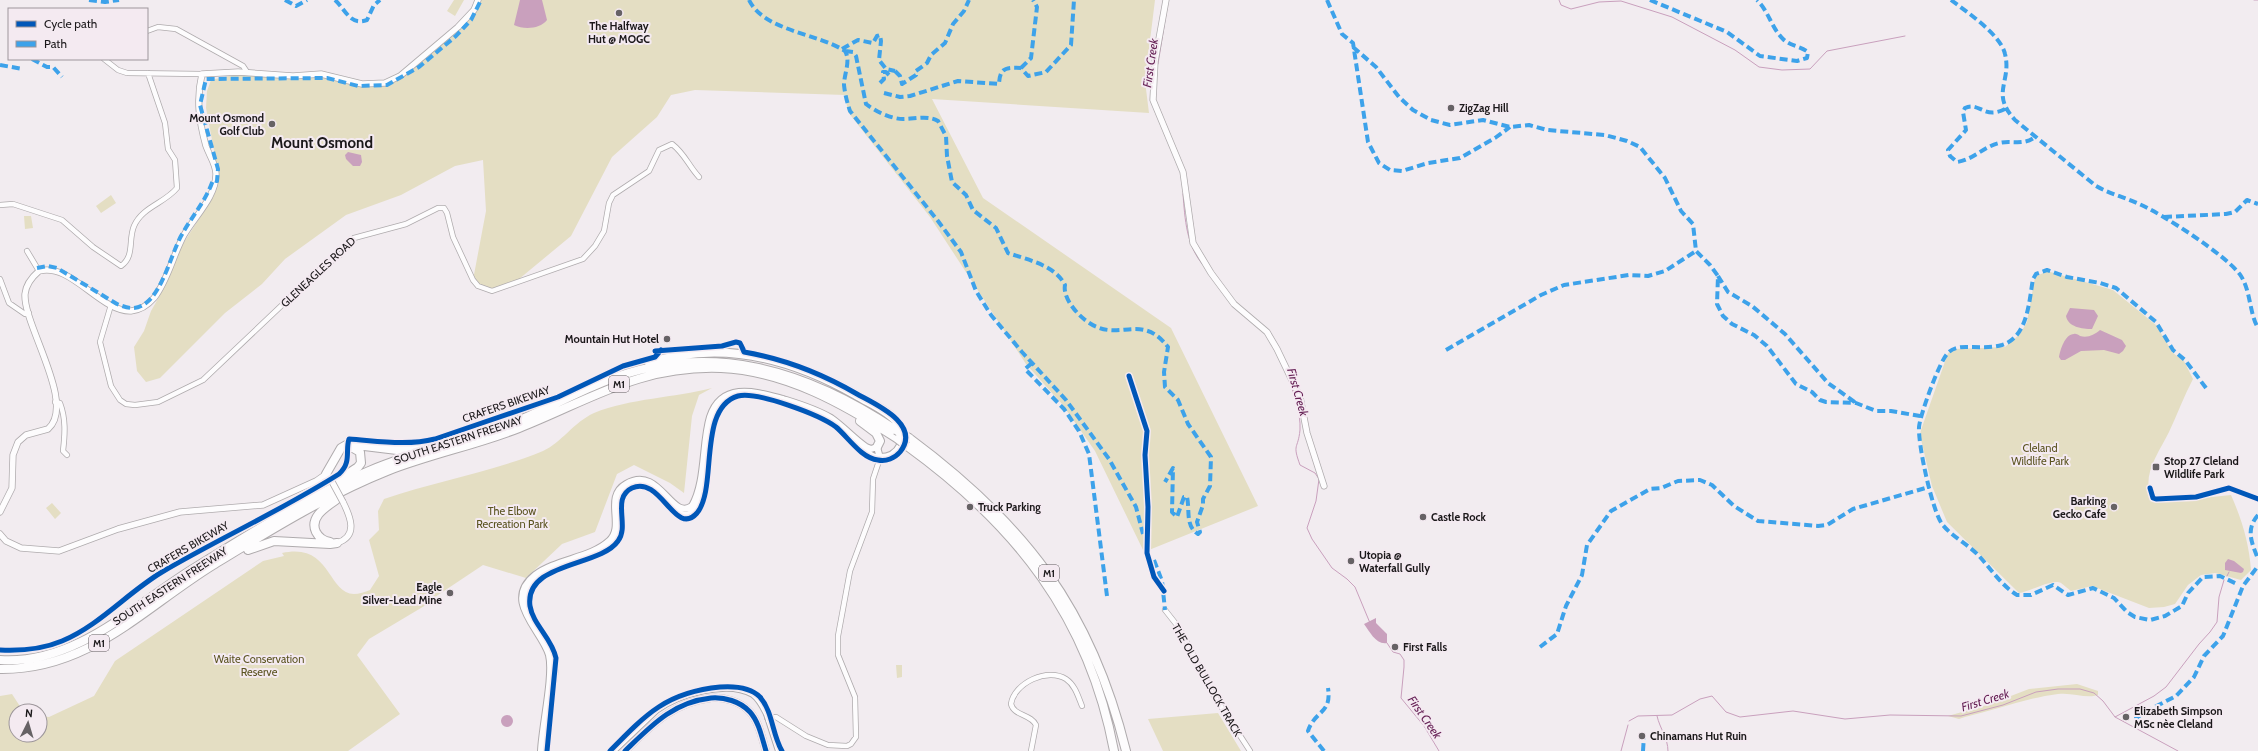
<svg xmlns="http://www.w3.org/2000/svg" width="2258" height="751" font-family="Cabin,sans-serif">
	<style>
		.green { fill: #e4dec3 }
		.water { fill: #c9a0bd }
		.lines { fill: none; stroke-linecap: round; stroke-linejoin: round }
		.stream { stroke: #c9a0bd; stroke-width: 1 }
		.minor-casing { stroke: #afabad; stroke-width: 6 }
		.tertiary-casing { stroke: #afabad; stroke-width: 7 }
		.secondary-casing { stroke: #afabad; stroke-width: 8 }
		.motorway-casing { stroke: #afabad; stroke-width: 10 }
		.minor { stroke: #fdfcfd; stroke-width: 4.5 }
		.tertiary { stroke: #fdfcfd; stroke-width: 5.5 }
		.secondary { stroke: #fdfcfd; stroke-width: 6 }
		.motorway { stroke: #fdfcfd; stroke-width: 8 }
		.tertiary-bridge-casing { stroke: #afabad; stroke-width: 7; stroke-linecap: butt }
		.secondary-bridge-casing { stroke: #afabad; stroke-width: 8; stroke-linecap: butt }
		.motorway-bridge-casing { stroke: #afabad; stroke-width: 10; stroke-linecap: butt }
		.tertiary-bridge { stroke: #fdfcfd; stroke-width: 5.5 }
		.secondary-bridge { stroke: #fdfcfd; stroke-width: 6 }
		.motorway-bridge { stroke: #fdfcfd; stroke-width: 8 }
		.quiet { stroke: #3da2ea; stroke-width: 4; stroke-dasharray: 8 4; stroke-linecap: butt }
		.cycleway-casing { stroke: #f4eaf1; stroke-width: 8 }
		.cycleway { stroke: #0057b8; stroke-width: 5 }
		.poi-dot { fill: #666265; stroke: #f4eaf1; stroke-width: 1.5 }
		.labels { text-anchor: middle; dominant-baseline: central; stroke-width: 4; stroke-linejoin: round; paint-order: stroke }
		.shield { fill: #f4eaf1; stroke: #5c575a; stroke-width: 1 }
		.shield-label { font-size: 10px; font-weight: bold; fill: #1b181a }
		.poi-label { font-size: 11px; font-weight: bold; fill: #1b181a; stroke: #f4eaf1; text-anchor: start }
		.street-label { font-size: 11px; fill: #1b181a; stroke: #f4eaf1 }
		.park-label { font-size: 11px; fill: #5a5320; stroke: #f4eaf1 }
		.water-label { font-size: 12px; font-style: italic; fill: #682458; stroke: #f4eaf1 }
		.district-label { font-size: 15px; font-weight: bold; fill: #1b181a; stroke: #f4eaf1 }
	</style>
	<rect width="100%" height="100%" fill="#f2ecf0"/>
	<path class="green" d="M454,0H464L455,16L447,11Z
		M478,0H1155L1145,81L1149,113L932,99L983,198L1171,328L1258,506L1144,552L1095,451L1062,404L1026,364L930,217L848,112L845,95L695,90L671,95L657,117L612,157L571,236L513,284L500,289H485L473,280L486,211L483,160L455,166L401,195L346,215L285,259L262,284L225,313L160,378L146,382L137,371L134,347L144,331L151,311L159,297L179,250L213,197L219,177L206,108L207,91L211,80L247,72L321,74L355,83L392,80L458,27Z
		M111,195L116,203L101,213L96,206Z
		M24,216H31L33,228L25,229Z
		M2047,271L2113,290L2156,325L2173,353L2184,361L2193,379C2184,396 2177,415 2169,432C2158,454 2142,474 2151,498L2164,502L2231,495C2242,520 2249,543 2251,570L2241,580L2215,573L2201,575L2188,585L2175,604L2164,607L2149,608L2092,586L2071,591C2067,588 2064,585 2061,583C2053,578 2029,592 2019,593L1947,522L1932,486L1920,435L1921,430L1948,353L1955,349L2005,347L2020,334L2027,322L2035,277Z
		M712,388L699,395L692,416L684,493L670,483L634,465L617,474L595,532L562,544L526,578L483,565L435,597L431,602L369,639L357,655L400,714L348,751H0V696L12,694L23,711H16V735H40V716L49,717L94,696L115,661L263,561L284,556L282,553C331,542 327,593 354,594C359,594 365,592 370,590L379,576L369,540L379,530L378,511L384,499C436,481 492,472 543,451C561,443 574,422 594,413C631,398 674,398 712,388Z
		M52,503L61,513L55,519L46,508Z
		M896,665H902V677L897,678Z
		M2077,684L2098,691V695C2086,699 2072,692 2058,694C2026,698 1996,710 1965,717L1959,719L1948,716L1990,704L2029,689Z
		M1218,713L1241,751H1163L1148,719Z"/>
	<path class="water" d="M520,0H542L547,20C540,29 524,30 514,25Z
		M348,152L361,155L362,162L360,166H353L346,159L345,155Z
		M2070,308L2094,310L2098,316L2092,329C2082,329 2068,327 2066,316Z
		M2100,330L2122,340L2126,346L2123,351L2119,354L2104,350L2081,351L2065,360H2061L2059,357C2060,350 2065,334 2074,334C2075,333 2079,335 2080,336C2088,338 2094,335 2100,330Z
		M2228,559L2234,561L2244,569L2243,572L2241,573L2225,570V563Z
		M1376,618V623L1387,634V643C1376,645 1370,632 1364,624Z
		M501 721a6 6 0 1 1 12 0a6 6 0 1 1-12 0Z"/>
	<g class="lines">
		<path class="stream" d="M1559,0L1561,5L1571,9L1599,2L1621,1L1672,17L1735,50L1759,67L1782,70L1810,69L1827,51L1905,36
			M2254,0H2258
			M1158,64L1167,8
			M1183,194C1185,219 1186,246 1204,266
			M1287,375C1293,391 1301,412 1300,430C1298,450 1292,443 1300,465L1315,473L1319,479L1316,501L1307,528L1312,539L1332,568L1347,579L1355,587L1370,623
			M2227,576L2229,572
			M1387,643L1393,652L1400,654L1404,660V667L1401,698L1424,726L1439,751
			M1657,716C1660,729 1668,738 1668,751
			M2115,717L2178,751
			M1629,721L1638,716L1672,715L1700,699L1712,696L1726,712L1740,717L1793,711L1845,719L1890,715L1961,716L2003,705L2036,692L2058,689H2080L2094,693L2103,701L2115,717L2154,696L2166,687L2199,644L2210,632L2217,622L2219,597L2224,580
			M1621,751L1628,725"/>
		<g class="minor-casing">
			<path id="minor" d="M147,31L158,27L176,29L243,66L247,72
				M104,59L118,70L127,73L202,74
				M0,205L13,204L62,220L93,247L121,266C135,256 128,240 134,226C142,207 165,203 177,188L175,160L168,149L165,123L148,73
				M27,251L39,271
				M0,279L9,303L25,314L29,313
				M111,305L100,342L111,386L120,400L126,404L135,405L158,402L203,380L318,271L340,255L354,238L406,224L438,208H444L447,213L453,237L473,280L478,286L492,291L583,259L595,246L604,231L609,203L613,195L649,171L659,150L672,144C685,154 688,165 699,177
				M55,402L60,403C66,419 65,434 63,451L67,455
				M1165,610L1180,629L1213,694L1250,751
				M767,718L776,717L806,736L828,745L847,746L851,744L856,737L855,697L838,655V636L850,571L872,512L873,479L880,458
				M1031,751L1036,725C1031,714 1014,716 1011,704C1014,683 1048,667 1066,679C1075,685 1078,696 1082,706"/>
		</g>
		<g class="tertiary-casing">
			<path id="tertiary" d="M1166,0L1155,61L1153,100L1183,172L1193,243L1211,273L1234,304L1267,332L1277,349L1300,397L1307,433L1324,486
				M0,512L12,488L13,455L18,442L26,435L48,429C77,404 23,325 25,294C26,284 32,277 39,271C71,262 100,312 131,311C141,310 148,305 154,298C168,280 173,255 184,235C195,216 216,197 216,174C216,164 209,155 206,146C199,121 196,99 202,74L238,72L293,76L321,74L362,84L385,83L400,76L458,27L474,10L478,0
				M0,534L6,541L21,548L59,551L118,529L180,512L263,505L316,481L326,474L328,476
				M337,543C359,536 350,516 343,502"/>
		</g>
		<g class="secondary-casing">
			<path id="secondary" d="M769,720L779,751
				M541,751C542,727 554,675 549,655C542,630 502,601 535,575C556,559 591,558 609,541C626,526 603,497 626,484C660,464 671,522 692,506C706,482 702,443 710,417C722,381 756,392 783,399C799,404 816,409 831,418C844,427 853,438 866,447L871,449L877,447L880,458C864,456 853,437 840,427C821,413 763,389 740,393C729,395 719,403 714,413C701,439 711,483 695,511C667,532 663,466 625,490C615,504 623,515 621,531C618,552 561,565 543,574C502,601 553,633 555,663C555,679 550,695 548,711C546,724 545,738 545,751
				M613,751L656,710C678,694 727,679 753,694C760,699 763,706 767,714
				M625,751C651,726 673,702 711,698C724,697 740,701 750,712C759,722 762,738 766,751"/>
		</g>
		<g class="motorway-casing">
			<path id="motorway" d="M649,363C721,339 793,359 856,395C869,403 887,410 897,422C910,437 900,458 880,458
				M860,421L876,433L880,441L877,447
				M909,438C1025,524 1091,609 1126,751
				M907,446C1016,525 1089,617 1114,751
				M326,474L341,448L348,444L397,450L421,447
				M338,480L358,467L361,463L360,452L353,448H348
				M330,542C324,541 319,538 316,532C309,517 326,507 336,500
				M248,550L274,541L330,544L337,543
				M0,660C77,665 135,604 196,567C252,533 309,496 369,471C411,453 456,443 500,428C536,415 568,396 603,382C709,339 806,370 896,430
				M0,669C89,670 142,609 213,565C269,531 327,495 387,471C430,454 476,445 519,428C590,400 640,365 721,368C786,371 844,404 898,439"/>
		</g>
		<use href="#minor" class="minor"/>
		<use href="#tertiary" class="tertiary"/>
		<use href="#secondary" class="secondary"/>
		<use href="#motorway" class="motorway"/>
		<g class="tertiary-bridge-casing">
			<path id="tertiary-bridge" d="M330,478L343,502"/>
		</g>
		<g class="secondary-bridge-casing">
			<path id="secondary-bridge" d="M767,714L769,720"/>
		</g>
		<g class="motorway-bridge-casing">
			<path id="motorway-bridge" d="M896,430L909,438
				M898,439L907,446"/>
		</g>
		<use href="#tertiary-bridge" class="tertiary-bridge"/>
		<use href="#secondary-bridge" class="secondary-bridge"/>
		<use href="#motorway-bridge" class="motorway-bridge"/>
		<path class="quiet" d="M89,0L105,2L119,0
			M285,0L296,6L307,0
			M335,0C346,10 350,26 367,20L374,5L380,0
			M749,0C764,31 817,33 845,51C851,61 844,74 844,85C845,94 847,102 850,111L938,221L961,252L976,291L991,315L1022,352L1066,400L1109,459L1136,507L1143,534
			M1327,0L1342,34L1353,43L1368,142L1379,163L1390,170L1402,171L1428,163L1460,158L1495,138L1510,127
			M1650,0L1727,32L1760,56L1797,61L1807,58L1808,52C1800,46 1790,46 1783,39C1771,27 1769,12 1757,0
			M1951,0C1967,12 2001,35 2005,54C2012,82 1990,93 2015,120L2096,186C2110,194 2124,197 2139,204C2161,213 2229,257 2241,276C2251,292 2249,312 2258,328
			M1353,47L1376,67L1399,97L1413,110L1431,120L1450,125L1483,120L1510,127L1529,125L1547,130L1605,135L1627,141L1640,147L1665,178L1681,211L1693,224L1696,251L1710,265L1718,276L1717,304L1723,316L1732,324L1754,335L1767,346L1796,384L1812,392L1820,400L1826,402L1856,403L1876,411H1891L1920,416
			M842,49L858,40L873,43L877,36L880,35L881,41L879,60L886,69L895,71
			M845,51L853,52L856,56L866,104C875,111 891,119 903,119C915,119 928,115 938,121L946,136L947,156L952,182L966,195L973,210L996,228L1008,253C1028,260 1055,265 1065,285C1062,300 1083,322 1097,327C1122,338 1144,315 1168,347L1164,372L1165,387L1178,400L1188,424L1211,457L1210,486L1203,499V505L1197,522L1200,532L1198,534C1185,526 1190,510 1187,497H1184L1177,517L1172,512L1173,468L1165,482
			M32,59L47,67H53L62,77
			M0,65L23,69
			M1021,68L1031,58L1037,7L1033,0
			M895,71L900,76L902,84L916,75V71L927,63L931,55L945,43L953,24L964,11L969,0
			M880,83L884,79L883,72H886L890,76
			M884,93L900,97L910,96L958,81L999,84C1000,68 1005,67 1021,68L1028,76L1046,72L1071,45L1074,0
			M2005,109C1984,120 1979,101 1965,108L1963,112L1966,130L1948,150L1950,156L1957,162C1973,160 1983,147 1999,143C2012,140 2023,146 2035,137
			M2164,217L2226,214L2235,212L2247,200L2258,204
			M37,268L48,266L57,268L117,304C127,308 136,311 146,303C163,290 171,255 181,236C192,216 206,201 213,180L217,181L218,169L200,105L206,79L327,78L358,86L387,85L419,67L456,36L471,20L481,0
			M1718,276L1728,292L1752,306L1785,334L1828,383L1856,403
			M1446,350L1541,295L1564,285L1629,275L1648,276L1665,271L1696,251
			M1032,363L1025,369L1064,409L1079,431L1089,454L1107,596
			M2206,388L2185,360L2173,350L2156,322L2116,288L2100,283L2067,277L2047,270L2036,274L2033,279C2029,301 2028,337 2002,345C1991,348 1978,347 1966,347C1959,347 1952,348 1947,354C1939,363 1920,415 1919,427C1918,445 1932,510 1942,524C1952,537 1968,544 1979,556C1991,569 2002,586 2017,595H2031L2053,585L2068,595L2093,588L2114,598L2127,612L2135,617L2150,620L2165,616L2182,606L2188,593L2203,577L2220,576L2237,584
			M2258,515C2245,530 2252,543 2258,559
			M1154,560L1162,581L1165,610
			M1540,647L1557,634L1566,606L1582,575L1587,545L1611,511L1650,489L1661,488L1678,481L1700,480L1712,485L1734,506L1758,521L1818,526L1827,525L1853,509L1929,487
			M2135,719L2145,712L2176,696L2194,677L2204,656L2223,636L2243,586L2258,566
			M1324,751L1308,731C1315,710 1332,714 1328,688
			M1643,751L1644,735"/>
		<g class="cycleway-casing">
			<path id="cycleway" d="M655,351L722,346L736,342L740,343L743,349
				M1129,376L1147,431L1145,455L1148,507L1147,553L1154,577L1164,591
				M2150,488L2153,498L2156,499L2196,497L2229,488L2258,499
				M0,650C21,651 43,649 62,641C100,625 127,593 162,572C220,538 282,510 339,474C352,462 345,451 349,439C378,441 407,446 435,439L558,397L623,366L655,357L661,350
				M547,751L556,658C552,638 533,625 530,606C524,562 600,567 618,541C630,526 611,498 632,488C661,475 675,538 697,513C718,488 697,408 738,396C757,391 820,415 836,427C848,437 861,458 878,460C886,462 895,458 900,452C922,424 875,404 857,394C821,373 785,359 744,352L741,345
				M610,751C646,714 667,692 720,687C734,686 750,687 760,697C773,712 772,734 782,751
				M625,751C651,726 673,702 711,698C724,697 740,701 750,712C759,722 762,738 766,751"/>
		</g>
		<use href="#cycleway" class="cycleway"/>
	</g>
	<g class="poi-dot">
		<circle cx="619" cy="13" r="4"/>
		<circle cx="1451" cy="108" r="4"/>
		<circle cx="272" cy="124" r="4"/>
		<circle cx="667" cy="339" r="4"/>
		<rect x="2152" y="463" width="8" height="8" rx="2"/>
		<circle cx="970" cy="507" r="4"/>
		<circle cx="2114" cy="507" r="4"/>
		<circle cx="1423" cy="517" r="4"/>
		<circle cx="1351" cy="561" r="4"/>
		<circle cx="450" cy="593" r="4"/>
		<circle cx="1395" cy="647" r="4"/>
		<circle cx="2126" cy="717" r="4"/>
		<circle cx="1642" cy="736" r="4"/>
	</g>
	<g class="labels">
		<g class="shield">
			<rect x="609" y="376" width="20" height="16" rx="3"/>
			<rect x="1039" y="565" width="20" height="16" rx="3"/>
			<rect x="89" y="635" width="20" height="16" rx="3"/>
		</g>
		<g class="shield-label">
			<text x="619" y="384">M1</text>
			<text x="1049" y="573">M1</text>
			<text x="99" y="643">M1</text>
		</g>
		<g class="poi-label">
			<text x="619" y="26" text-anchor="middle">The Halfway<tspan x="619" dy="13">Hut @ MOGC</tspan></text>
			<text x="1459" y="108">ZigZag Hill</text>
			<text x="264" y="118" text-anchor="end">Mount Osmond<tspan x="264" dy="13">Golf Club</tspan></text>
			<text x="659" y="339" text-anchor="end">Mountain Hut Hotel</text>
			<text x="2164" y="461">Stop 27 Cleland<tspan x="2164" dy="13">Wildlife Park</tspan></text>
			<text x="2106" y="501" text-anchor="end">Barking<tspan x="2106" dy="13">Gecko Cafe</tspan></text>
			<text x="978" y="507">Truck Parking</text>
			<text x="1431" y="517">Castle Rock</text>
			<text x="1359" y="555">Utopia @<tspan x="1359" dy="13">Waterfall Gully</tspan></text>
			<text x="442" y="587" text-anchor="end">Eagle<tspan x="442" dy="13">Silver-Lead Mine</tspan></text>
			<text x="1403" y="647">First Falls</text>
			<text x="2134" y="711">Elizabeth Simpson<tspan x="2134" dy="13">MSc nèe Cleland</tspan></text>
			<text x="1650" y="736">Chinamans Hut Ruin</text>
		</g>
		<g class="street-label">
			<text transform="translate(318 272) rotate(-43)">GLENEAGLES ROAD</text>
			<text transform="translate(506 404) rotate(-19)">CRAFERS BIKEWAY</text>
			<text transform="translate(458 440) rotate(-18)">SOUTH EASTERN FREEWAY</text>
			<text transform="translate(188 547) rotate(-30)">CRAFERS BIKEWAY</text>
			<text transform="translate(170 586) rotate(-33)">SOUTH EASTERN FREEWAY</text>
			<text transform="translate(1207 680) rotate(60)">THE OLD BULLOCK TRACK</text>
		</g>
		<g class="park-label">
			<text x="2040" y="448">Cleland<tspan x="2040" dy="13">Wildlife Park</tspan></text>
			<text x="512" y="511">The Elbow<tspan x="512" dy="13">Recreation Park</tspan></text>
			<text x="259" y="659">Waite Conservation<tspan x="259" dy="13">Reserve</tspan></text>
		</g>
		<g class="water-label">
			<text transform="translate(1150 63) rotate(-82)">First Creek</text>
			<text transform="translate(1298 392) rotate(74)">First Creek</text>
			<text transform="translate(1985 700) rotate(-17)">First Creek</text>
			<text transform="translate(1425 717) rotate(55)">First Creek</text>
		</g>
		<g class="district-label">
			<text x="322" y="143">Mount Osmond</text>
		</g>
	</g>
	<rect x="8" y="8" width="140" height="52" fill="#f4eaf1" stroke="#9d969b"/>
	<rect x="16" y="21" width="20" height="6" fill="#0057b8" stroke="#9d969b"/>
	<text x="44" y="28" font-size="12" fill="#1b181a">Cycle path</text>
	<rect x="16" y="41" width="20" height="6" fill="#3da2ea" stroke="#9d969b"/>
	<text x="44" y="48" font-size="12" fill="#1b181a">Path</text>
	<g transform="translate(28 723) rotate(5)"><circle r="19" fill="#f4eaf1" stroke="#9d969b"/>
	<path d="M0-3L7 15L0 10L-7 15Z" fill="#666265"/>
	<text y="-6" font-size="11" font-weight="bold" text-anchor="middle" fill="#1b181a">N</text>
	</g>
</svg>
